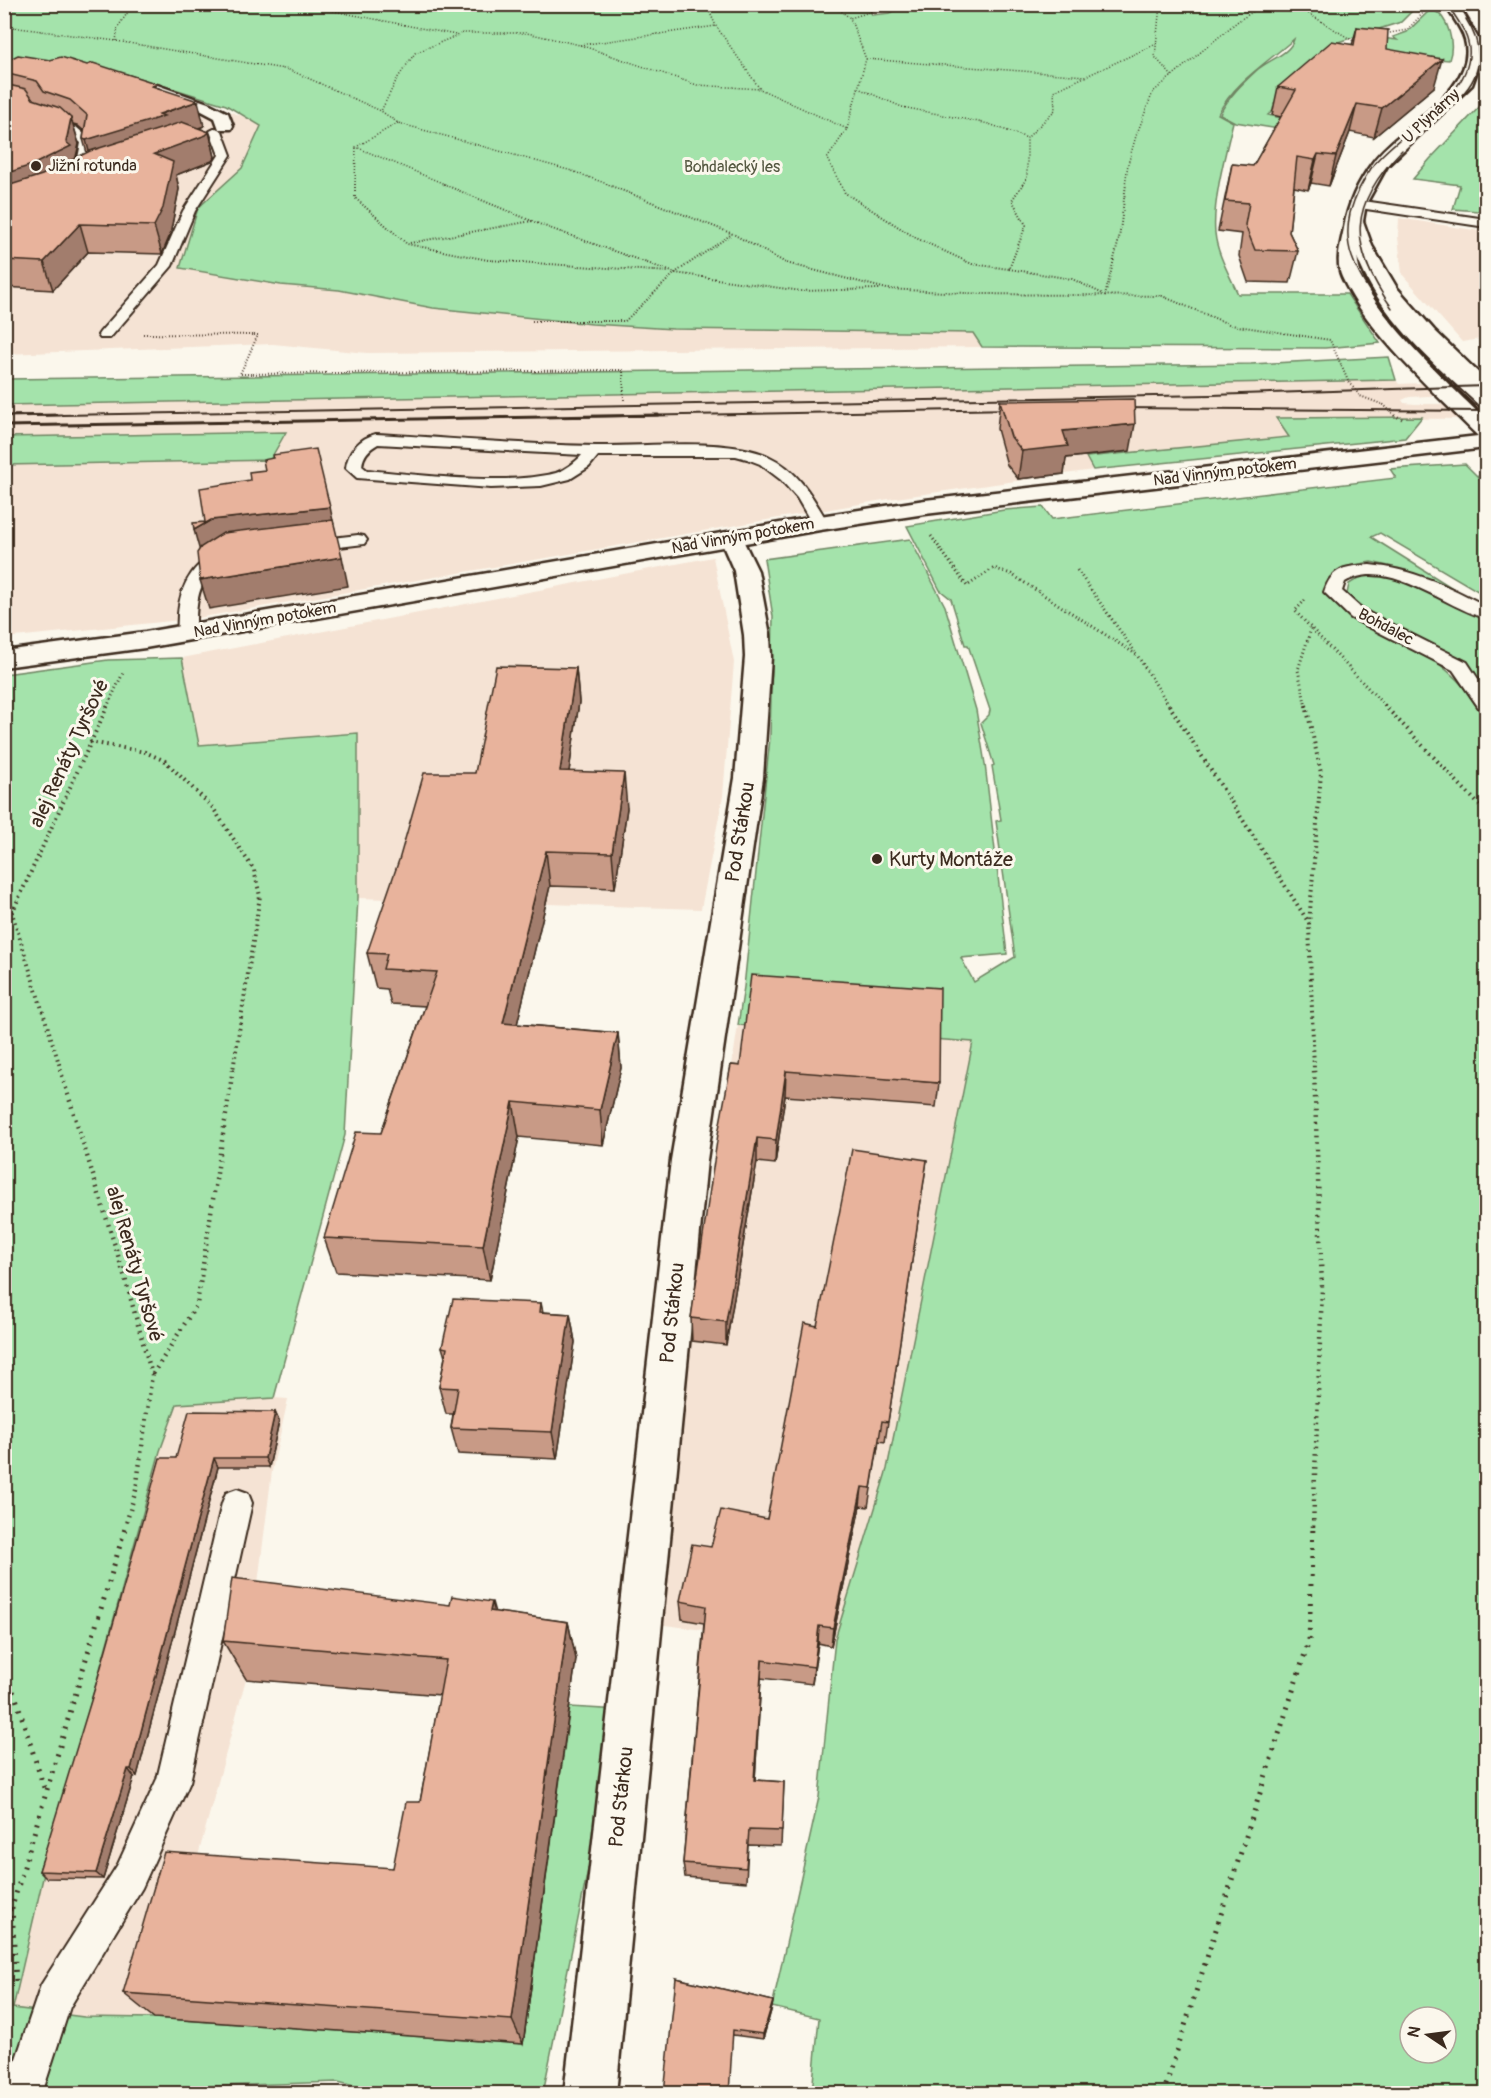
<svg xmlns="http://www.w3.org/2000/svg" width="1491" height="2098" font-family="Pangolin,sans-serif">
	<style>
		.built { fill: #f5e3d4 }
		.green { fill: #a4e3ab; stroke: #708664; stroke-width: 1.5; fill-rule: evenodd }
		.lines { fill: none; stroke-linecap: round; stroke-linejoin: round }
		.service-casing { stroke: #3b2a1e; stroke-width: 4 }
		.minor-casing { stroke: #3b2a1e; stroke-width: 5 }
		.tertiary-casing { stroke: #3b2a1e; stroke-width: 5 }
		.path-far5 { stroke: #3b2a1e; stroke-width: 1.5; stroke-dasharray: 1 2; stroke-linecap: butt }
		.path-far4 { stroke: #3b2a1e; stroke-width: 2; stroke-dasharray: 1 2; stroke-linecap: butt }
		.path-far3 { stroke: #3b2a1e; stroke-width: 3; stroke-dasharray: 1 3; stroke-linecap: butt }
		.path-far2 { stroke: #3b2a1e; stroke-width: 4; stroke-dasharray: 1.5 4; stroke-linecap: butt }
		.path-far1 { stroke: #3b2a1e; stroke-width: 4.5; stroke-dasharray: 1.5 5; stroke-linecap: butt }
		.path { stroke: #3b2a1e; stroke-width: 5; stroke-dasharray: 2 7; stroke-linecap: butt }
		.service { fill: #fbf7ec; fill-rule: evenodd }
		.minor { fill: #fbf7ec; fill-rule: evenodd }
		.tertiary { fill: #fbf7ec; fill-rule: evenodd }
		.tram { stroke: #3b2a1e; stroke-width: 1.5 }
		.rail-far1 { stroke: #3b2a1e; stroke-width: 2 }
		.rail { stroke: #3b2a1e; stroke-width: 3 }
		.wall { fill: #c89a86; stroke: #3b2a1e; stroke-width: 1.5; fill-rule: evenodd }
		.shaded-wall { fill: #a27d6d; stroke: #3b2a1e; stroke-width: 1.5 }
		.building { fill: #e8b39c; stroke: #3b2a1e; stroke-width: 1.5 }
		.poi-dot { fill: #3b2a1e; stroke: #fbf7ec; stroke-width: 2 }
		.labels { text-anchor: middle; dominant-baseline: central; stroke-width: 6; stroke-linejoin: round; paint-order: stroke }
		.far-street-label { font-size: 16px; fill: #3b2a1e; stroke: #fbf7ec }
		.far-poi-label { font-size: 16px; fill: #3b2a1e; stroke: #fbf7ec; text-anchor: start }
		.far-park-label { font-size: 16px; fill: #555841; stroke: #fbf7ec }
		.street-label { font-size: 20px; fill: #3b2a1e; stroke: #fbf7ec }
		.poi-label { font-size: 20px; fill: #3b2a1e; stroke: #fbf7ec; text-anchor: start }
	</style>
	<rect width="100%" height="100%" fill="#fbf7ec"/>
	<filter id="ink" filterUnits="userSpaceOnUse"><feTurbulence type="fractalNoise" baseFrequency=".0167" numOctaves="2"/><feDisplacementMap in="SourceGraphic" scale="12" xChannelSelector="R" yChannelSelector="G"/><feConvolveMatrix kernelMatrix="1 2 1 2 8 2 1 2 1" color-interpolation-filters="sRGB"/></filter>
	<g filter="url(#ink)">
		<path class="built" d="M4,61L122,76L209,104L248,118L261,126L242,168L198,208L181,268L281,285L339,290L433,308L592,324L673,329L973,333L982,347L367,353L273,344L5,354Z
			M1399,218L1486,232V338L1462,342L1402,274L1398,237Z
			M1396,380L1399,384L1486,380V393L1409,397L1402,400L1404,403L1415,404H1486V419L1277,418L1290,437L1087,457L1093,470L889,499L191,619L5,638L4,465L270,460L5,437V405Z
			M713,557L734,662L723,796L701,909L358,898V733L199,745L182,658Z
			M738,1025L974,1042L887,1469L834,1647L657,1624L665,1511Z
			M274,1398L288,1399L272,1471L246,1679L154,2018L84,2017L13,2008L46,1865L160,1451L177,1404Z"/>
		<path class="green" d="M5,4L880,5L869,7L872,15L890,13L909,4H1080L1147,11L1145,5L1413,4L1415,8L1401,22L1335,43L1359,45L1373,37L1397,40L1393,37L1407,32L1429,11L1433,10C1449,17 1455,44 1449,60L1426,58L1427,68L1435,69L1429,77L1376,67L1374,70L1354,66L1325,67L1308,82L1315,84L1297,101L1287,100L1268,115L1310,125L1305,133L1235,122L1220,114C1228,97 1243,83 1257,70C1270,59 1290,54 1294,39C1268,62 1234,82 1218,114L1233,122C1226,151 1212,203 1215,233C1217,254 1229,274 1238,294H1347L1380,343L1325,348L982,347L973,333L673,329L592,324L433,308L339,290L281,285L180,268L198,208L242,168L261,126L226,105L126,74L5,61Z
			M1486,100V204L1485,208L1478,211L1453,209L1460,185L1413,179L1430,159Z
			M1389,357L1396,380L4,405L5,379L1251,364Z
			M1422,417L1405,438L1093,470L1086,457L1289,437L1276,418Z
			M286,432L270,460L5,465L4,437Z
			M1465,464L1486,485V596L1380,533L1371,537L1486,609L1406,570L1371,562L1343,567L1329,578L1325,593C1381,627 1455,659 1486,718V2093H812L819,2018L772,2007L819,1797L835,1639L887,1469L973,1042L738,1025L744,987L770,738L773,617L764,559L910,539L945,606L976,710L985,764L1007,954L961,958L974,982L1015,957L996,821L1001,820L992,766L994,765L981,723L989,715L990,710L968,645H965L951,599L940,590L907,526L1004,510L1043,507L1052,519L1396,478L1390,469ZM1410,2017H1446V2053H1410Z
			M1375,574C1416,581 1450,601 1486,620V687C1452,639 1387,633 1347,594L1349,584L1359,578Z
			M182,658L199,745L358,733V898L345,1135L274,1398L177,1404L160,1451L46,1865L13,2008L84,2017L154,2018L523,2044L570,1707L620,1710L543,2093H382L338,2082L43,2092L5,2083V674L108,660Z"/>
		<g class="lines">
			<g class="service-casing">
				<path id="service" d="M4,97L44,108L50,118L76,127L91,140L93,142L86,171H78L76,168L81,143L68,131L41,122L35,112L4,104Z
					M216,128L222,131L231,155L195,211L172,266L110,338H100L98,335L100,332L159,265L183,211L219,155L210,131Z
					M1357,200L1486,219V227L1353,207L1351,204Z
					M1362,248C1370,250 1381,282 1387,291C1413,332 1452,364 1486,396V408L1481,407C1432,362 1378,316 1355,252Z
					M376,434C449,438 523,445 596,446C644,447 725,437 768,456C797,469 813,497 828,523L826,527H814L797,498L781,480L760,464L747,459L736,456H598L589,467L570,479L541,486L491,488L357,478L346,468C348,451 360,438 376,434ZM378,444L582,455C576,462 565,470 556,473C507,486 419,475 367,470L362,466C363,455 369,449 378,444Z
					M358,535L364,536L367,540L364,544L306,551L300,550L297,546L300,542L306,541Z
					M227,550L233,551L236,555L233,559C204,573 197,586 196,619C196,625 197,631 193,637H181C176,630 178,621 178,614C180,583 196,558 227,550Z
					M1370,565C1412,569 1449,586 1486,606V618C1447,609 1388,556 1345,582L1342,591L1363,610L1467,662L1486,691V710L1479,708L1453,670L1351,618L1324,592C1332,567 1346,566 1370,565Z
					M237,1489L248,1493L252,1503L190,1782L142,1888L70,2007L42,2094H4L41,1985L118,1864L157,1779L222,1503L226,1493Z"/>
			</g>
			<g class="minor-casing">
				<path id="minor" d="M157,85L208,103L228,113L233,126L231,129H219L215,118L198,109L152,93L149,90Z
					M732,532L740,534L758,571L770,635L771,657L763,778L707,1160L616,2094H564L671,1160L735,778L745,657L744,635L734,571L720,539L724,534Z"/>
			</g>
			<g class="tertiary-casing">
				<path id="tertiary" d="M1445,4H1458L1479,40L1480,63L1472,85L1387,166L1366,204L1363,221L1372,246L1397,288L1434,330L1486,380V397L1479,395C1433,352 1387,309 1358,253C1350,296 1455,389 1486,420V448L925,514L820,530L145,648L4,667V651L145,632L820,516L925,500L1478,436C1436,394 1366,331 1342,277C1335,261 1341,244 1344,228C1348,204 1358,182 1373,162C1398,127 1479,91 1465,40C1462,28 1451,15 1445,4Z"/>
			</g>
			<path class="path-far5" d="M126,4H140
				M298,4L456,35
				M706,4L716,26L760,89L847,129L827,159L841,185
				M832,4L850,18
				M1160,4L1155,57L1172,76
				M1293,4L1355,42
				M4,26L116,41L290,70L381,111
				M1384,34L1407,30L1425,11
				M116,41L118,27L132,6
				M580,45L716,26
				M866,59L1086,76
				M858,88L902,107L989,124L1027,138
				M398,123L356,147L447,185
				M847,129L866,59L850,18L897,4
				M355,185L356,147
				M610,185L572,171L398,123L381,111L397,79L415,53L463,33H527L580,45L697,85L760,89
				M1022,185L1027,178V138L1055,110L1054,91L1156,44
				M1125,185L1128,164L1136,136L1153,92L1238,21L1265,4"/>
			<path class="path-far4" d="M355,184V198L407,244L488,260L669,272
				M443,184L544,226L675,273L801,291L880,289
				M606,184L733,234L786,263L887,289L984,294L1162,296L1231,325L1330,340L1348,381L1360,396L1384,405L1396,417
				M840,184L845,193L916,238L972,264L1009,269L1026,225L1012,200L1023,184
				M410,243L532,221
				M1009,269L1072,279L1103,294
				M1105,296L1119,239L1126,184
				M532,321H625L675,273L732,234
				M143,334L258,335L240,374L623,370L624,401"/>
			<path class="path-far3" d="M1394,415L1404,420
				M931,536L967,586L994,568L1011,574L1137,655L1170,707
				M1077,570L1135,652
				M1305,600L1295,611L1386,707
				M107,707L123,673
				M1306,707L1298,670L1311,629"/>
			<path class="path-far2" d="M1169,705L1309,923
				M1306,705L1321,773L1309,924L1314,1070
				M1384,705L1486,812
				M90,742L145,752L165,761L213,808L254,870L260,896L233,1070
				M4,913H12
				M61,1070L12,913L108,705"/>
			<path class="path-far1" d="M60,1069L125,1278L152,1375L136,1490L125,1527
				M153,1374L197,1304L233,1069
				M1313,1527L1322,1288L1314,1069"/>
			<path class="path" d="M4,1676L15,1695L45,1791
				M12,1907L16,1984
				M4,1917L12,1907L126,1525
				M1163,2094L1309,1641L1313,1525"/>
			<use href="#service" class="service"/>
			<use href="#minor" class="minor"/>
			<use href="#tertiary" class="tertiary"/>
			<path class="tram" d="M1447,4C1456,18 1467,31 1469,48C1474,97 1400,130 1374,164C1364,178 1355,195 1350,213C1347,227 1347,243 1352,257C1371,312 1444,376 1486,416
				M1460,97C1484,73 1484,47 1466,19
				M1392,308C1348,246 1348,205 1402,150"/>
			<path class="rail-far1" d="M1117,408L1486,411
				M4,416L1212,395L1486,386
				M569,417L1015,409"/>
			<path class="rail" d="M4,416L61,415
				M4,426L658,415"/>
		</g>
		<path class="wall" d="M1478,4H1486V15Z
			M1357,27L1434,87L1374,137L1350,132L1329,186L1311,183L1308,190L1294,187L1289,232L1298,251L1290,283L1248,282L1239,256L1242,234L1218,231L1232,164L1253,166L1281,117L1272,115L1278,87L1352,45Z
			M4,62L159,88L204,126L199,128L209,132L215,157L212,161L176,175L179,189L170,235L162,254L88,252L53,290L4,287ZM73,124L77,125L84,131L83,139L87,153L76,158L79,144Z
			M1000,401L1130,451L1066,458L1064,474L1018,479L1007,465L997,429Z
			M576,668L579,702L569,771L627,808L615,888L550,886L517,1024L618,1033L621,1068L603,1145L519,1137L490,1280L336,1272L324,1238L381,1133L425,1006L391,1004L387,989L376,988L367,953L475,773Z
			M731,1065L939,1083L936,1107L785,1096L775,1164L757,1162L726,1345L692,1341L691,1318Z
			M927,1160L885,1442L879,1441L868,1507L860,1506L831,1646L818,1643L812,1684L761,1678L755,1780L784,1782L781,1846L748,1845L746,1882L685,1877L683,1863L704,1623L682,1619L680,1601L711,1547L767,1519L817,1326Z
			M541,1303L543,1312L570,1314L575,1342L557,1459L458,1454L451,1428L453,1414H446L439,1387L445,1357L442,1347Z
			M275,1412L279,1421L269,1467H218L137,1776L134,1777L103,1879L46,1878L39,1871L176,1458Z
			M495,1612L568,1622L576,1659L523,2044L154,2018L123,1993L393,1868L420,1802L440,1695L246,1679L223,1641Z
			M676,1978L773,2001L772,2007L763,2039L733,2035Z"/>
		<path class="shaded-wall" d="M1442,59L1434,87L1374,137L1382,108Z
			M198,101L204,126L93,166L86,140Z
			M1357,104L1350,132L1329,186L1336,156Z
			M71,118L79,144L75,161L4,203V174L66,142Z
			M209,132L215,157L212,161L176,175L179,189L170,235L162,254L154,226V154Z
			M1318,154L1311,183L1308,190L1315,160Z
			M80,224L88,252L53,290L44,262Z
			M1135,424L1130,451L1066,458L1064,474L1018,479L1022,451L1063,431Z
			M330,507L336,535L202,559L194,530L211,520Z
			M342,557L348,586L209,609L200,580Z
			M576,668L579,702L564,806L560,771Z
			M624,773L627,808L615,888L612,853Z
			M546,851L550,886L509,1058L503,1023Z
			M618,1033L621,1068L603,1145L600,1110Z
			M786,1071L785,1096L775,1164L776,1140Z
			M513,1102L519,1137L490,1280L483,1246Z
			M757,1138V1162L726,1345V1322Z
			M570,1314L575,1342L557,1459L552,1432Z
			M275,1412L279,1421L269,1467L265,1458Z
			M214,1458L218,1467L137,1776L131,1769Z
			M862,1487L860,1506L831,1646L833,1628Z
			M492,1602L503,1641L490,1611Z
			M568,1622L576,1659L523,2044L512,2020Z
			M819,1626L818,1643L812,1684L814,1667Z
			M762,1660L761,1678L754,1796V1780Z
			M128,1769L134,1777L103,1879L96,1873Z
			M773,2001L772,2007L763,2039V2034Z"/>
		<path class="building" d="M1357,27L1388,30L1387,49L1442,59L1382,108L1357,104L1336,156L1318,154L1315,160L1297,157L1289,232L1298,251L1255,250L1245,225L1249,203L1225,201L1232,164L1253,166L1296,90L1278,87L1332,41L1354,45Z
			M18,55L50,60L61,57L87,65L93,63L158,84L152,86L198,101L159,114L164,116L152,120L86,140L83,139L87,115L70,100L44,91L37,81L4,73V62Z
			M4,84L26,89L33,99L60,108L71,118L66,142L71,146L32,165L4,174V142L11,140L4,137Z
			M182,122L209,132L206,135L154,154L173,162L163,208L154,226L80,224L44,262L4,260V213L11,211V206L4,203V187L42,175L90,151Z
			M1134,399L1135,424L1063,431L1068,446L1022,451L1011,437L1000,401Z
			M316,449L330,507L211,520L194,530L193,523L205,522L200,488L250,480L249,472L265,470L263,460L273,458L272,455Z
			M333,520L342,557L200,580L197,553L201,547L223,533Z
			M496,666L576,668L560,771L624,773L612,853L546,851L503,1023L618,1033L600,1110L513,1102L483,1246L324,1238L356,1132L381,1133L437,972L383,969L387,954L367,953L399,860L424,773H475Z
			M751,975L940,988L939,1083L786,1071L776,1140L757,1138L726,1322L691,1318L718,1134L731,1065L740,1066Z
			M852,1149L927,1160L888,1422L882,1421L871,1488L862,1487L833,1628L819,1626L814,1667L762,1660L754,1780L784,1782L782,1831L749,1830L746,1868L683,1863L706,1606L680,1601L692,1544L711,1547L721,1510L767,1519L804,1323L817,1326Z
			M453,1299L541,1303L540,1312L570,1314L552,1432L451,1428L458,1388L439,1387L447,1348L442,1347Z
			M189,1411L275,1412L265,1458H214L131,1769H128L96,1873L39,1871L97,1681L160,1458H176Z
			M232,1578L450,1605L452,1596L492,1602L490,1611L568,1622L512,2020L123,1993L164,1852L393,1868L406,1802H420L446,1660L223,1641Z
			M676,1978L773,2001L763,2034L733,2030L729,2094H664Z"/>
	</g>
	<g class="poi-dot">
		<circle cx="36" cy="166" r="6"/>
		<circle cx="877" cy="859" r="6"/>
	</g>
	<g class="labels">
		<g class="far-street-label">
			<text transform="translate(1431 116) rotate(-43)">U Plynárny</text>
			<text transform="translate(1225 472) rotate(-7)">Nad Vinným potokem</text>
			<text transform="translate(743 536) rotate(-10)">Nad Vinným potokem</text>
			<text transform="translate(265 620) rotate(-10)">Nad Vinným potokem</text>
			<text transform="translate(1386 627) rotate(28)">Bohdalec</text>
		</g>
		<g class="far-poi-label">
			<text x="48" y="166">Jižní rotunda</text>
		</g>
		<g class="far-park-label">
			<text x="732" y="167">Bohdalecký les</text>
		</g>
		<g class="street-label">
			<text transform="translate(69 753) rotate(-65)">alej Renáty Tyršové</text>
			<text transform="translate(740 832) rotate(-81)">Pod Stárkou</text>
			<text transform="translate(135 1264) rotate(74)">alej Renáty Tyršové</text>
			<text transform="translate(672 1313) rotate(-84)">Pod Stárkou</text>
			<text transform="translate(621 1797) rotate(-84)">Pod Stárkou</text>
		</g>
		<g class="poi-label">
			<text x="889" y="859">Kurty Montáže</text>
		</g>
	</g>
	<rect width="1491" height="2098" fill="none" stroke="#fbf7ec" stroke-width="24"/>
	<rect x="12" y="12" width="1467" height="2074" fill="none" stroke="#3b2a1e" stroke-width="2" filter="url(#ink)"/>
	<g transform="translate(1428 2035) rotate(283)"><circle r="28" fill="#fbf7ec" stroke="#aea59a" stroke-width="1.5"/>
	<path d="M0-4.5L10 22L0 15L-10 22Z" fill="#3b2a1e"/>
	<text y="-9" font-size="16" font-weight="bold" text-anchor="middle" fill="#3b2a1e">N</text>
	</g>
</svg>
